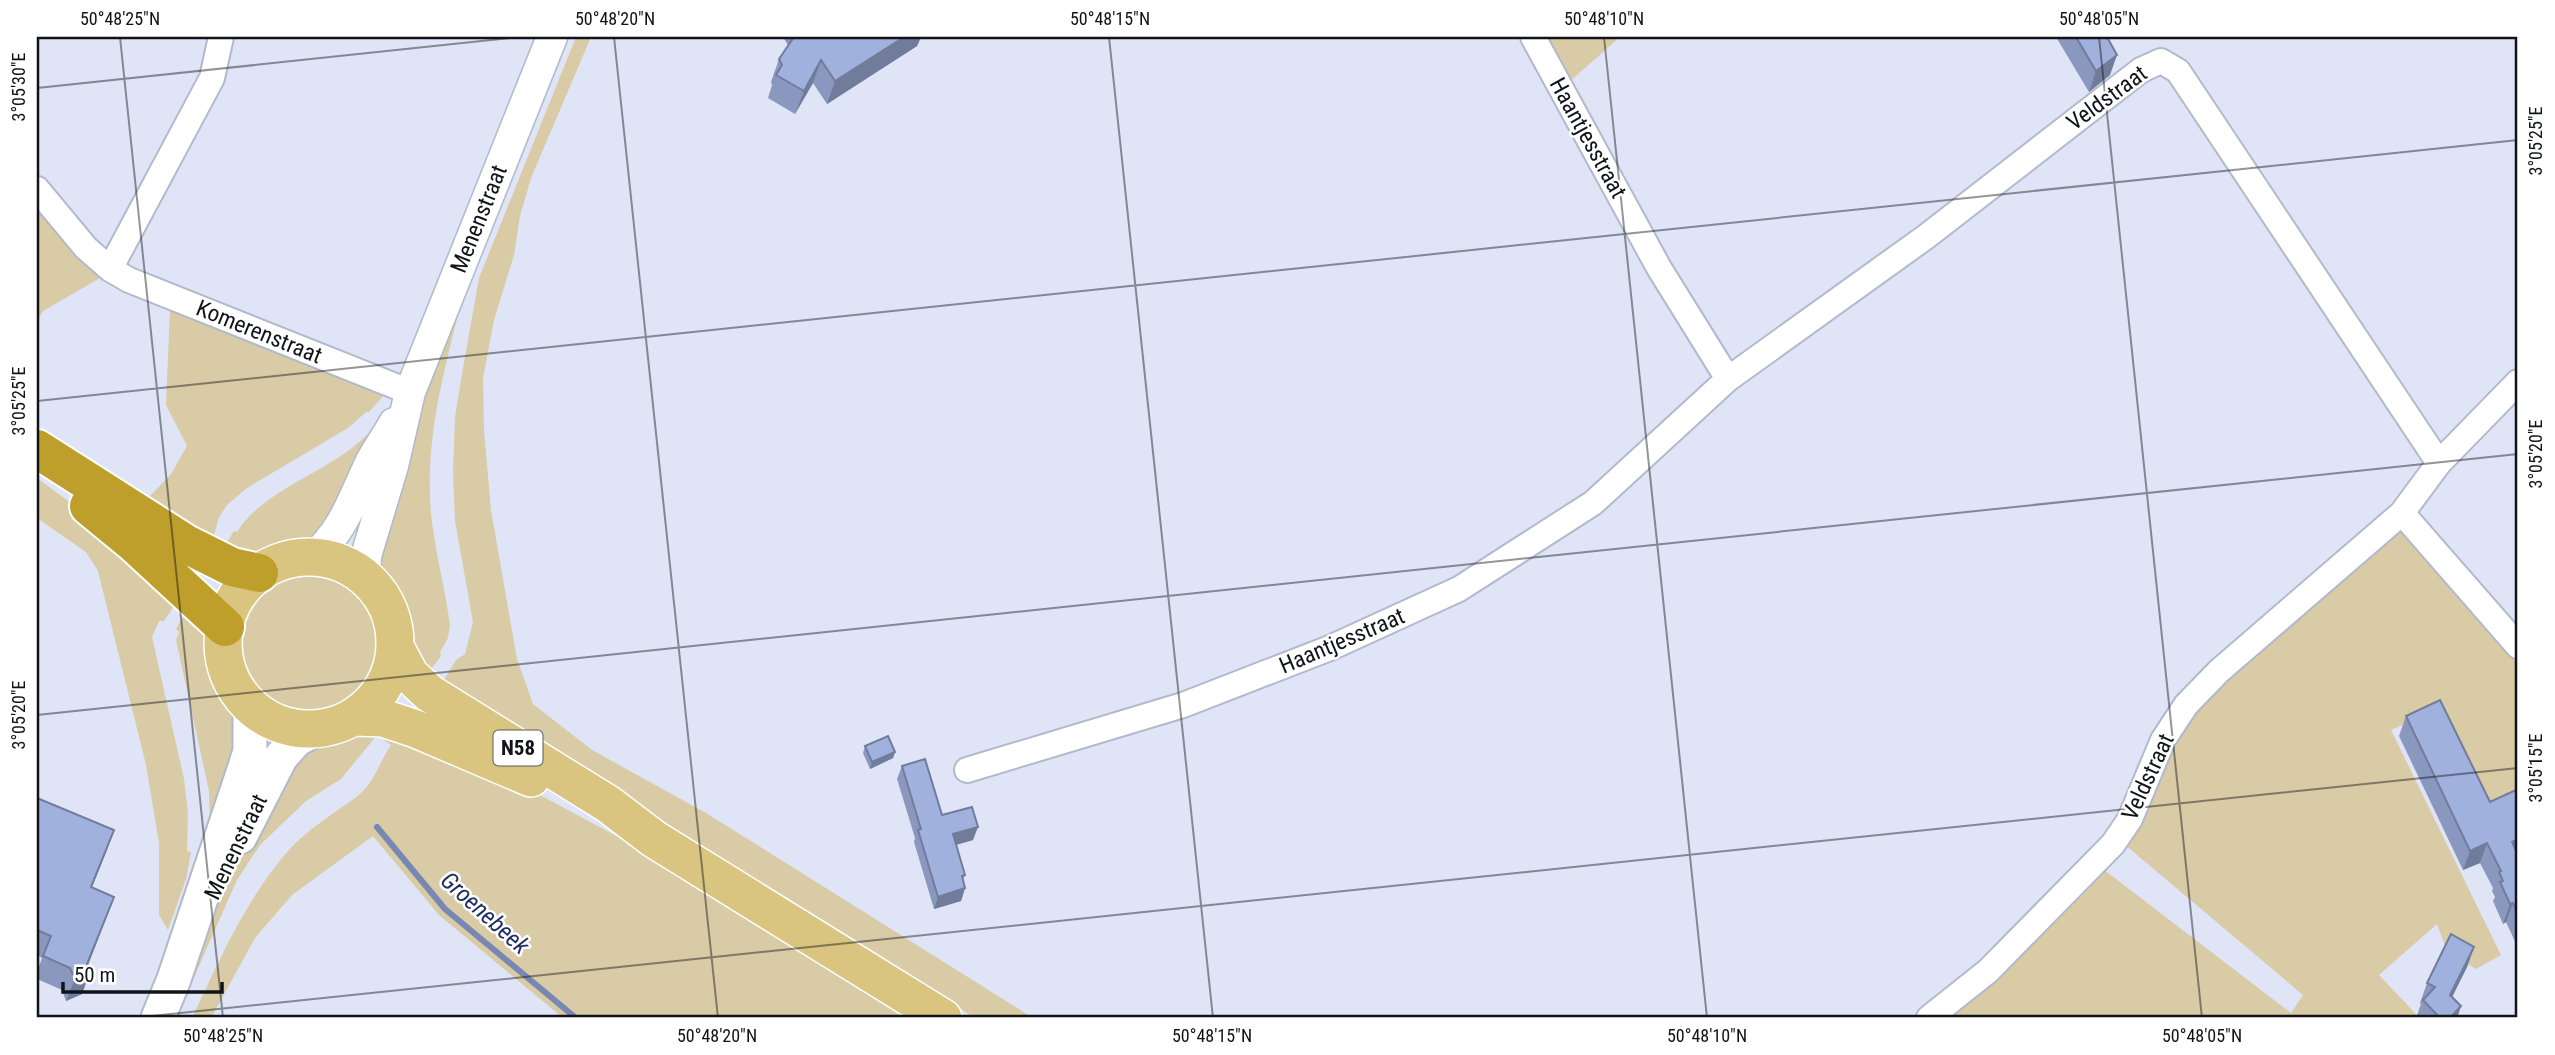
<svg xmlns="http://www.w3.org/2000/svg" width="2555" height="1055" font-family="'Roboto Condensed',sans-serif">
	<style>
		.green { fill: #d8cba5 }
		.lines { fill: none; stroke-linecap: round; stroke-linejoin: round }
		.stream { stroke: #7987b3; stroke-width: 6 }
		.minor-casing { stroke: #b2b9ca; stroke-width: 28 }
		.tertiary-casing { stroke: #b2b9ca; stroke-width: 33 }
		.secondary-casing { stroke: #b2b9ca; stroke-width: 37 }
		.primary-casing { stroke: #fff; stroke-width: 40 }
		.motorway-casing { stroke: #fff; stroke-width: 42 }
		.minor { stroke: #fff; stroke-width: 24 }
		.tertiary { stroke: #fff; stroke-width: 30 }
		.secondary { stroke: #fff; stroke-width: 33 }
		.primary { stroke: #d9c580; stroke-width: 37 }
		.motorway { stroke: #bf9f2c; stroke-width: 38 }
		.wall { fill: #8a98bf }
		.shaded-wall { fill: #717c9b }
		.building { fill: #a1b1de; stroke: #717c9b; stroke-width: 2 }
		.ticks { fill: none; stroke: #111319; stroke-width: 2; stroke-opacity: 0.45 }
		.labels { text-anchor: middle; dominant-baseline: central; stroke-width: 5; stroke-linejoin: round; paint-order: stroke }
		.shield { fill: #fff; stroke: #585a5e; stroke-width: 2 }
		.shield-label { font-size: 21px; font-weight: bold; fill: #111319 }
		.street-label { font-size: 23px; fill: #111319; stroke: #fff }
		.water-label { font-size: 24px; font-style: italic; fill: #202d64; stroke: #fff }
		.neatline { fill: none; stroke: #111319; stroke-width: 2.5 }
		.ticks-label { font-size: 18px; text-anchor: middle; fill: #111319 }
	</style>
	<rect width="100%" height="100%" fill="#dfe5f7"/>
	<path class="green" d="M576,37H591L531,178L520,216L514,255L494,320L483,378L484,431L491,510L517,659L533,704L592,750L706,813L1033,1018H975L441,687L406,646L399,608L383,580L377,563L387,512L455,309L459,311C442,379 425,442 431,513C435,551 445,588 450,625L448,638L440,652L441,656L431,669L444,680L456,660L465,654L473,622L455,521L453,471L455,417L463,368L479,278Z
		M1543,37H1620L1568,83Z
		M37,202L100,278L43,311L37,322Z
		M170,309L382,392L383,396L369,412H366L348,428L247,488L227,505L219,517L213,539L225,545L234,531L237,532C268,483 342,471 378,422L382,423L316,539L248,560L235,559L150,496L171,474L187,446L166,405Z
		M37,478L75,506L209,633L213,667L218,681L235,708L241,737L210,831L209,791L176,640L179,632L176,629L185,613L174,606L164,621H159L152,637L184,779L188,813L187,851L191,852L186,879L168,930L159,915V843L146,765L98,571L86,552L37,518Z
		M2398,528L2407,531L2518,659V804L2490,818L2436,710L2391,730L2501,955L2476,969L2447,951L2437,924L2379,975L2416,1014L2412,1018H1943L2103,869L2291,1013L2303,995L2124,844L2172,742L2222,676Z
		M238 643a72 72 0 1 1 144 0a72 72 0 1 1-144 0Z
		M358,730H368L540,795L620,838L915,1018H563L439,915L373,836L292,895L255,938L211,1018H192C219,961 246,899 288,851C309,827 336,813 360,794C375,781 380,761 391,745L377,735L341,779L306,801L260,845L237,880L176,1018H172L220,897L283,769L304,746Z"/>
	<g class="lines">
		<path class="stream" d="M377,827L445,909L576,1018"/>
		<g class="minor-casing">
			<path id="minor" d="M1533,37L1659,268L1728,379
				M37,189L86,248L110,269L129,280L410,392
				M110,269L212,78L221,37
				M2402,513L2518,646
				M967,770L1183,705L1330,648L1459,589L1593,503L1728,379L1927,236L2141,70L2161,61L2178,71L2439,463
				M1929,1018L1988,971L2113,844L2130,819L2163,740L2186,705L2219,671L2402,513L2439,463L2518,382"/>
		</g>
		<g class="tertiary-casing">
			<path id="tertiary" d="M313,557C344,531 354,496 371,461C378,448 387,436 394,423
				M365,578L366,556L393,466L410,392L552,37"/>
		</g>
		<g class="secondary-casing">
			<path id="secondary" d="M240,837L281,757L296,740L315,730
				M158,1018L174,979L244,770L250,751V706"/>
		</g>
		<g class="primary-casing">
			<path id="primary" d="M223 643a86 86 0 1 1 172 0a86 86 0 1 1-172 0Z
				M395,647L410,675L429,693L608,804L654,839L943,1018
				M355,717L383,718L416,729L531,778"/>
		</g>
		<g class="motorway-casing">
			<path id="motorway" d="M37,449L186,544L232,567L259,573
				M89,506L134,543L225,627"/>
		</g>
		<use href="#minor" class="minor"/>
		<use href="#tertiary" class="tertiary"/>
		<use href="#secondary" class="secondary"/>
		<use href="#primary" class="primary"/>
		<use href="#motorway" class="motorway"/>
	</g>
	<path class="wall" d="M783,37H921L917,46L827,104L813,83L795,114L768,98L772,85L771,82L779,59L788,45Z
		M2056,37H2107L2110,75L2089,92Z
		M2406,716L2490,802L2518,789V948L2506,922L2503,924L2493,901L2495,897L2492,891L2493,888L2480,863L2463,870L2399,736Z
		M865,746L895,752L893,758L870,769L863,753Z
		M902,766L942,815L973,840L956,845L965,875L963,880L965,888L961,901L934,909L914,842L915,838L897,779Z
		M37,798L106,852L92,887L106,919L88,965L90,972L82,994L66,1001L62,990L37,979V972L42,958L37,955Z
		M2474,947L2467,967L2452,997L2461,1006L2457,1018H2416L2421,1004L2420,1003L2427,983Z"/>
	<path class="shaded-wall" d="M904,37H921L917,46L827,104L835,81Z
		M2117,55L2110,75L2089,92L2096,71Z
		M821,60L813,83L795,114L804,91Z
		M895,752L893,758L870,769L872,762Z
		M978,827L973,840L948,847L953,834Z
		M114,830L106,852L83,909L91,887Z
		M2518,839V855L2512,842Z
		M2487,843L2480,863L2463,870L2470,851Z
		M965,888L961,901L934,909L938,897Z
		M114,897L84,975L90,972L82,994L66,1001L75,979Z
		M2513,903L2506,922L2503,924L2510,904Z
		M2474,947L2467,967L2443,1015L2450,995Z
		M2461,1006L2457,1018H2450Z"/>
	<path class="building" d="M794,37H904L835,81L821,60L804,91L776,75L782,65L779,59Z
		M2076,37H2107L2117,55L2096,71Z
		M2440,700L2490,802L2518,789V839L2512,842L2518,855V914L2513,903L2510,904L2500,882L2503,881L2499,872L2501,871L2487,843L2470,851L2406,716Z
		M888,736L895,752L872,762L865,746Z
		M925,759L942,815L972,807L978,827L953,834L965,875L962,876L965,888L938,897L918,830L921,829L902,766Z
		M37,798L114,830L91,887L114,897L87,964L90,972L75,979L70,968L43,956L51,936L37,930Z
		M2451,934L2474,947L2450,995L2461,1006L2450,1018H2440L2423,1000L2435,987L2427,983Z"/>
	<path class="ticks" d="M120,37L223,1018M614,37L718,1018M1109,37L1213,1018M1604,37L1707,1018M2099,37L2202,1018M37,88L520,37M37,401L2518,140M37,715L2518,454M133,1018L2518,768"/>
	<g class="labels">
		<rect class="shield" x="493.5" y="730.5" width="49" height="35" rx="5"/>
		<g class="shield-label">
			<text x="518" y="748">N58</text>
		</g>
		<g class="street-label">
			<text transform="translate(2107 98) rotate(-36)">Veldstraat</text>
			<text transform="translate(1588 138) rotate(61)">Haantjesstraat</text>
			<text transform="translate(479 219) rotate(-68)">Menenstraat</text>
			<text transform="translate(259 332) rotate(22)">Komerenstraat</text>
			<text transform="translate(1342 641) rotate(-23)">Haantjesstraat</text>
			<text transform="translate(2148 777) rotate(-65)">Veldstraat</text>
			<text transform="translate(236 847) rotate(-64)">Menenstraat</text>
		</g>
		<g class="water-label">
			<text transform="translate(485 913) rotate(42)">Groenebeek</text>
		</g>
	</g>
	<rect width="2555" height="1055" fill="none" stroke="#ffffff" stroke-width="77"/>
	<path d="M63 982v10h159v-10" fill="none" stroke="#111319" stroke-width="3.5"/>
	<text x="74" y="982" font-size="21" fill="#111319" stroke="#ffffff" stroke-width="5" paint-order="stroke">50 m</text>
	<rect x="38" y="38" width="2478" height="978" class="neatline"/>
	<g class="ticks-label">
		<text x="120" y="25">50°48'25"N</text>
		<text x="615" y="25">50°48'20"N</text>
		<text x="1110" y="25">50°48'15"N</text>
		<text x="1604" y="25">50°48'10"N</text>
		<text x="2099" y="25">50°48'05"N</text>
		<text transform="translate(19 87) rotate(-90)" y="6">3°05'30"E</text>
		<text transform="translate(2536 141) rotate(-90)" y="6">3°05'25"E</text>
		<text transform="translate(19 401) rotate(-90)" y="6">3°05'25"E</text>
		<text transform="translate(2536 454) rotate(-90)" y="6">3°05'20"E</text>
		<text transform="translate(19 715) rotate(-90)" y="6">3°05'20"E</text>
		<text transform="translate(2536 768) rotate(-90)" y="6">3°05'15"E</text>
		<text x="223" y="1042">50°48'25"N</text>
		<text x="717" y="1042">50°48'20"N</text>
		<text x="1212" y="1042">50°48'15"N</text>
		<text x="1707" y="1042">50°48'10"N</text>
		<text x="2202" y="1042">50°48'05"N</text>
	</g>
</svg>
